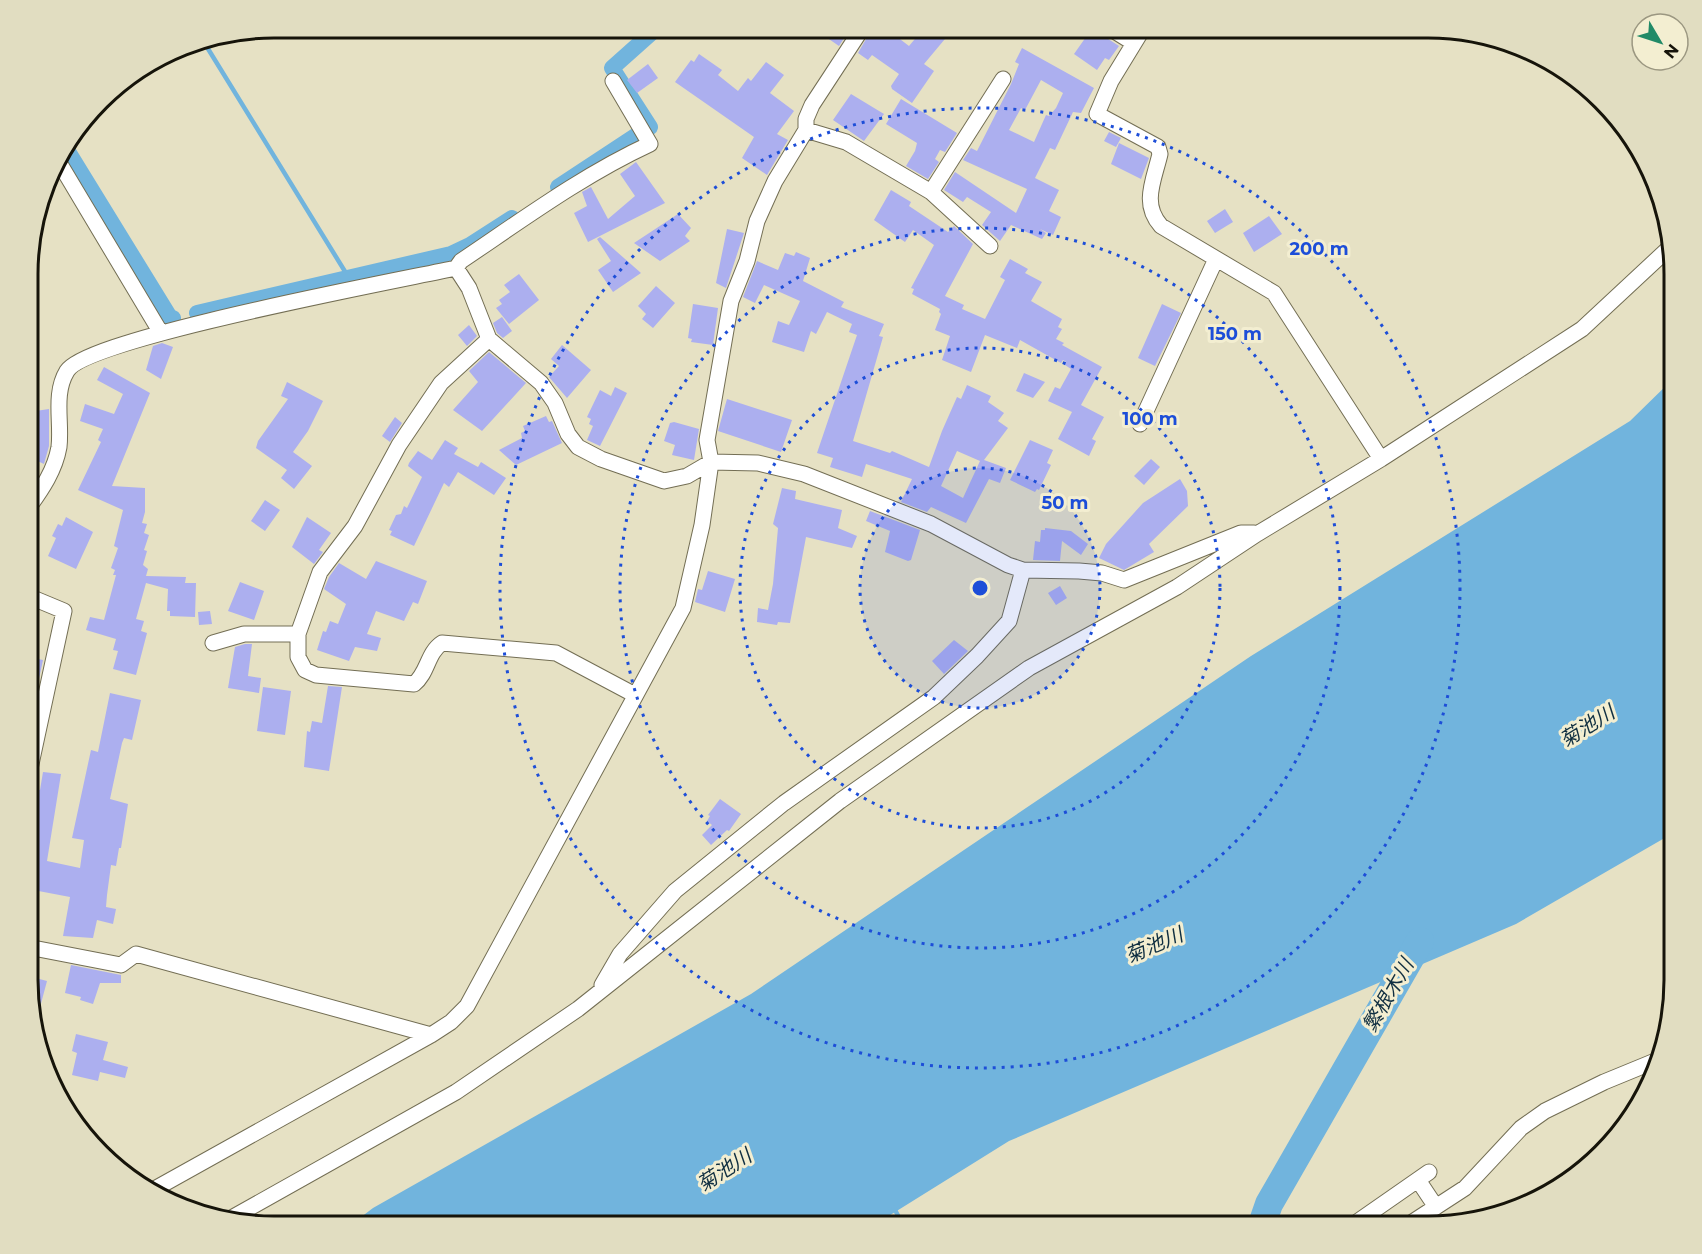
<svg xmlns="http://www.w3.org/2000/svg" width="1702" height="1254" font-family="Montserrat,'Noto Sans JP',sans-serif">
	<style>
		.water { fill: #71b4dd }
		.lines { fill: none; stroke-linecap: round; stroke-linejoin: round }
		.stream { stroke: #71b4dd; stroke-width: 4.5 }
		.canal { stroke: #71b4dd; stroke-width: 16 }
		.river { stroke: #71b4dd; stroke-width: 28 }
		.building { fill: #acafef; fill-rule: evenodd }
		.minor-casing { stroke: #736e54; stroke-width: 17 }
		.minor { stroke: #fff; stroke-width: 15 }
		.ring { fill: none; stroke: #1d4ed8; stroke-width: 3; stroke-dasharray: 3 6 }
		.labels { text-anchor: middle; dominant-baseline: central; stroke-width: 6; stroke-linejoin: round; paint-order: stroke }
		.water-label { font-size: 20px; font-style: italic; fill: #102f41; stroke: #f3eed1 }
		.rim { fill: none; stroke: #16140a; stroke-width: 3 }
		.centre { fill: #1d4ed8; stroke: #f3eed1; stroke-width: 3 }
		.ring-label { font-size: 18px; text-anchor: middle; font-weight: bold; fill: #1d4ed8; stroke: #f3eed1; stroke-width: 6; stroke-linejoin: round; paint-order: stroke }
	</style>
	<rect width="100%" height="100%" fill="#e6e1c4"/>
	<path class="water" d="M1675,377V832L1516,924L1009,1141L871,1227H348L373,1208L751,994L1251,656L1630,421Z"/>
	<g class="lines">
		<path class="stream" d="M202,39L349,278
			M29,486L33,492
			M894,1208L904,1227"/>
		<path class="canal" d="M647,129L650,127L612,68L658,27
			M64,145L171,319L173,318
			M558,187L640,133
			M197,313L451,254L470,245L512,218"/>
		<path class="river" d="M1261,1227L1269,1204L1420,941"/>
	</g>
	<path class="building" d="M829,27H851L839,46L823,35Z
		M873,27H884L909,46L925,27H955L924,64L934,71L912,103L892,89L891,86L899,74L872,55L868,60L858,53Z
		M1093,27H1098L1102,35L1119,46L1109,60L1105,58L1097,70L1074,54Z
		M1022,48L1094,88L1081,113L1073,112L1055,150L1050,148L1035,178L1059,190L1049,211L1061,217L1053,235L1040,229L1046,233L1042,239L1011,225L1000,241L982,225L991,212L967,197L963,202L944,190L955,172L1016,213L1027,189L963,160L971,148L977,151L1011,84L1019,64L1015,62ZM1041,80L1063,93L1056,108L1049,116L1046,115L1034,142L1009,130L1021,108L1025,110Z
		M699,54L722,70L718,75L738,91L748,78L751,81L766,62L784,75L770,93L794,111L777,134L788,140L767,175L742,158L754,137L675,82L691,60L694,62Z
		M648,64L658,78L637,93L627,80Z
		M851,94L884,114L864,141L833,120Z
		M901,99L957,133L945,152L940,150L935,159L939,162L928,179L906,166L915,151L917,143L886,124Z
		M1109,132L1121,138L1116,147L1104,141Z
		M1119,143L1149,158L1141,179L1111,164Z
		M636,162L665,203L588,242L574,213L587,206L582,192L591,187L608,219L635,196L620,174Z
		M891,190L911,202L909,206L948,232L954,226L973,244L945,296L964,305L962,309L985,319L1005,280L1000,277L1010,259L1028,269L1025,273L1042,282L1031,301L1062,319L1058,327L1062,329L1056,339L1064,343L1062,345L1102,367L1081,405L1104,417L1092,439L1096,441L1089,456L1058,439L1072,412L1048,401L1055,387L1060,389L1071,369L1065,365L1066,362L1063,360L1061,363L1020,340L1017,348L985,335L971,372L942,360L950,336L935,330L941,314L939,312L940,309L912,294L914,289L911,288L934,245L913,230L905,242L874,220Z
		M1225,209L1233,222L1215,233L1207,221Z
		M678,214L691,228L685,236L690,241L660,261L634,243Z
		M1269,216L1282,234L1254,252L1243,233Z
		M727,229L744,233L726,288L716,283Z
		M600,237L641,273L613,292L598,270L611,261L597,239Z
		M796,252L810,258L803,281L844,302L841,307L884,324L879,336L883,337L853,441L890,453L892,451L929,467L942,431L957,397L961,399L967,385L991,396L988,402L1004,413L998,421L1008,428L984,460L1006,468L1000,483L989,479L966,523L931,507L927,512L901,502L912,479L866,464L862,477L830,467L833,458L817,453L857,335L849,332L852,324L827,312L816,334L811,331L804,352L772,342L778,321L789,325L800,301L764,285L755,303L743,297L757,261L778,270L785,253L794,256ZM957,451L980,461L963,498L941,486Z
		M519,274L539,300L509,324L496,308L502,304L499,300L510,292L504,285Z
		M656,286L675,303L653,328L642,319L646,314L638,306Z
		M693,304L718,308L713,345L691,342L692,339L688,338Z
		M1162,304L1181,313L1155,366L1138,358Z
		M502,317L512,331L503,338L497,333L493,323Z
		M469,325L477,336L467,346L458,335Z
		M162,343L173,347L161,379L146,370L153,346Z
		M562,345L591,370L567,398L549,377L559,366L551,359Z
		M489,352L526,383L482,431L453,410L478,382L469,371Z
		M104,367L150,393L112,486L145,488V512L142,523L147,524L144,533L149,535L144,550L147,551L143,565L148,569L146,576L186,577L185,583H196L195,617L170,616V611H167L168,589L146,583L136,619L144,621L141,631L147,633L136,675L113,669L118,651L113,650L116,639L86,630L90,617L104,620L116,575H113L115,570L111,568L118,548L114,546L123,510L78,490L101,442L98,440L103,429L80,421L85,404L114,414L123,394L97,380Z
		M1024,373L1045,382L1033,398L1016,391Z
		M287,382L323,401L308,431L293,452L312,466L294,489L281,478L287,470L256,448L258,441L288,399L281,396Z
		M615,387L627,393L600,446L587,440L593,426L589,424L591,419L587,417L600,390L611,396Z
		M727,399L792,420L781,452L718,431Z
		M49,409V446L44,464L29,457V412Z
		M546,416L549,422L552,421L562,443L516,465L499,450L522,438L521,433L525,431L523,426Z
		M395,417L402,423L390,442L382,436Z
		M674,422L699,429L694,460L672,455L675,445L664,441L670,423Z
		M445,440L458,448L454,454L478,467L481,462L506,478L494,495L458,472L449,487L444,483L414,546L390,535L392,531L389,530L396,515L401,514L404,506L407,508L422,477L408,466L409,463L418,451L432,460Z
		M1030,440L1053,450L1047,463L1051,465L1039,490L1037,489L1035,492L1010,480Z
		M1151,459L1160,467L1144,485L1134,476Z
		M1180,479L1187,491L1188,506L1149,544L1154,552L1124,570L1099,558L1106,544L1143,503Z
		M782,488L796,491L795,499L842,510L838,528L857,536L852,548L806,537L790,623L778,622L777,625L757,622L758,608L768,610L773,584L778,528L773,524Z
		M265,500L280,510L265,531L251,521Z
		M870,511L920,530L911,560L908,561L885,552L890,531L866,521Z
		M66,517L93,532L76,569L48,556L56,538L52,536L58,524L62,526Z
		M307,517L331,533L319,550L323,552L314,564L292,547Z
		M1045,528L1071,531L1088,544L1081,555L1062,541L1060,561L1033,560L1035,541L1040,542L1041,530H1045Z
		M376,561L427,581L418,604L413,602L404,621L376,611L367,634L381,638L377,651L355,647L349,661L317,650L323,631L326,632L330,621L338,624L346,604L324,589L329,577L339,563L366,579Z
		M708,571L735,579L725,612L695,602L698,589L702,590Z
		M240,582L264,591L254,620L228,611Z
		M1060,586L1067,598L1056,605L1048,593Z
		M210,611L212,624L199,625L198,612Z
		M954,640L968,651L944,674L932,661Z
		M245,644H252L248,676L261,678L259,693L228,688L235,647Z
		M28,657L43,660L37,688L28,686Z
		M328,686L342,687L329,771L304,767L307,731L310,732L312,721L322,723Z
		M263,687L291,691L285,735L257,731Z
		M110,693L141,700L132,740L124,738L122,743L110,799L128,804L121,848H119L116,866L111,865L107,895L106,907L116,909L113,924L97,920L93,938L63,936L70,897L28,889V824L32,801L35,789L40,790L43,772L61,774L47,861L80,868L84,840L72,838L91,750L98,752Z
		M720,799L741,814L729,831L727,830L711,845L702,835L712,825L707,821L710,816L708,815Z
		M71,965L121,975V983H100L93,1004L80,1000L81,997L65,993Z
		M28,976L47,981L35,1026L28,997Z
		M76,1034L108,1042L103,1060L128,1067L125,1078L100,1072L98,1081L72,1075L77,1053L72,1051Z"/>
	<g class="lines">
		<g class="minor-casing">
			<path id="minor" d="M1108,27L1132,42
				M1144,27L1111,81L1097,114L1158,147L1160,154C1154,180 1141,204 1161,226L1274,293L1381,459
				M806,130L846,142L931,192L990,246
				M57,159L161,333
				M931,192L1003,79
				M456,268L469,288L489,339L541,383L555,403L568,434L578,447L601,459L664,481L687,476L711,462L758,463L804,474L931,524L1008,565L1023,570L1079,571L1102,573L1124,580L1241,533H1254
				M489,339L441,383L399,445L355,526L320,572L298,634V657L305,670L316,675L414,684C428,673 427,653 442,643L556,653L635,695
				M1140,424L1216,259
				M29,507C42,489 55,470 59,447C62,422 53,394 67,371C87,338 401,280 456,268L461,261C522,220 583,175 650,144L613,81
				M213,643L244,634H298
				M28,778L64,611L28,596
				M28,947L121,965L136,954L431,1035
				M602,985L620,954L675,891L784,803L934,697L977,656L1009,621L1023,570
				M1418,1180L1436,1207
				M151,1191L431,1035L451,1022L467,1006L683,608L702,525L711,462L707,440L731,301L747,261L757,221L775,181L806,130V119L812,105L863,27
				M228,1220L456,1092L578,1009L840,801L1029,668L1177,587L1257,534L1381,459L1582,329L1669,248
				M1350,1227L1429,1172
				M1405,1227L1465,1188L1521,1128L1545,1111L1604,1082L1660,1059"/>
		</g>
		<use href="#minor" class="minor"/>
	</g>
	<circle cx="980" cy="588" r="120" fill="#1d4ed8" fill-opacity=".12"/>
	<g class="ring">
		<circle cx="980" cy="588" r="120"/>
		<circle cx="980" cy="588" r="240"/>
		<circle cx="980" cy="588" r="360"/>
		<circle cx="980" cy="588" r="480"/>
	</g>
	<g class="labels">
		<g class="water-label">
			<text transform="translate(1587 726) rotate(-32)">菊池川</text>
			<text transform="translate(1154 945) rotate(-23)">菊池川</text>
			<text transform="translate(1388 995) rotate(-60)">繁根木川</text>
			<text transform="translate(724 1170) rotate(-33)">菊池川</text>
		</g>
	</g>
	<path d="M0 0H1702V1254H0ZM274 38H1428A236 236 0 0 1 1664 274V980A236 236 0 0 1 1428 1216H274A236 236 0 0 1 38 980V274A236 236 0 0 1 274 38Z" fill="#e1ddc1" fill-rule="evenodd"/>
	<path class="rim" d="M274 38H1428A236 236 0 0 1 1664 274V980A236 236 0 0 1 1428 1216H274A236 236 0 0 1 38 980V274A236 236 0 0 1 274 38Z"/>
	<circle cx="980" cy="588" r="9" class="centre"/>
	<g class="ring-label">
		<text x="1319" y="255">200 m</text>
		<text x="1235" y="340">150 m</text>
		<text x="1150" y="425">100 m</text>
		<text x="1065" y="509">50 m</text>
	</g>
	<g transform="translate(1660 42) rotate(129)"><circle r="28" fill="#f3eed1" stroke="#9b9781" stroke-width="1.5"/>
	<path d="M0-4.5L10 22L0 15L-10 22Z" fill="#218a67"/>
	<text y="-9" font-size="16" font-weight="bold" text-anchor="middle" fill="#16140a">N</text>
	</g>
</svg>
